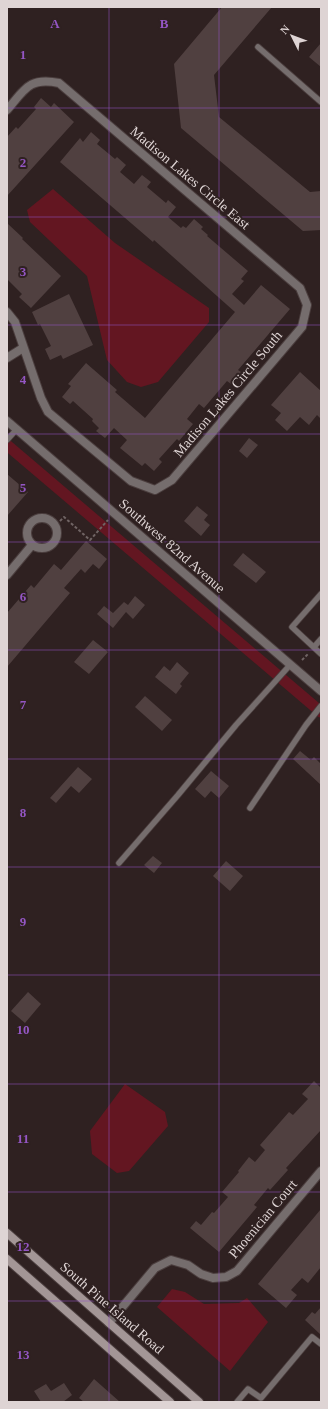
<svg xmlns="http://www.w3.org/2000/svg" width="328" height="1409" font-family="'Times New Roman',serif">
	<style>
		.water { fill: #631621 }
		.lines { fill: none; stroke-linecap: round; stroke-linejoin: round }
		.canal { stroke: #631621; stroke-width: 11 }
		.building { fill: #504040 }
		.service-casing { stroke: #4b3e3e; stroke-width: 7 }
		.minor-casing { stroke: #4b3e3e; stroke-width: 10 }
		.secondary-casing { stroke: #4b3e3e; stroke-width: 10 }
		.path { stroke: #706464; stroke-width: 2; stroke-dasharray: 3 2; stroke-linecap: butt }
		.service { stroke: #756d6d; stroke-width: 5.5 }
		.minor { stroke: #756d6d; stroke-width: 8 }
		.secondary { stroke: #a39696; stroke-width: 8 }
		.grid { fill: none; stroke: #9456c4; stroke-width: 1; stroke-opacity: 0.55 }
		.labels { text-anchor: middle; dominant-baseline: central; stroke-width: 4; stroke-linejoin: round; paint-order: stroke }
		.street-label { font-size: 14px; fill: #ded4d4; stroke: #2f2121 }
		.grid-label { font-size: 13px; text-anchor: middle; font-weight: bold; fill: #9456c4; stroke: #2f2121; stroke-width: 4; stroke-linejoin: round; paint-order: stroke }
	</style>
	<rect width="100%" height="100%" fill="#2f2121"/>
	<path class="water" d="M53,189L115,243L209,308V322L158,382L141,387L127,382L107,360L87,276L30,222L27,210Z
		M125,1084L165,1112L168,1126L129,1171L117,1173L92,1154L90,1131Z
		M172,1289L185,1292L204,1304L239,1303L247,1298L268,1322L230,1371L157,1307Z"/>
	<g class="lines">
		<path class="canal" d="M7,445L321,712"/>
	</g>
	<path class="building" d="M222,7H272L214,75L219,117L310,192L321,191V230L303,231L181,128L174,64Z
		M321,43V67L309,57Z
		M41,98L51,107L54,103L74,122L7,196V137L16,127L18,129L36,109L34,107Z
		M91,132L100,140L97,144L115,159L117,157L126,165L120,172L134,184L142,175L151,182L147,187L166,203L168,200L176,207L168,217L181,228L183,226L186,228L194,219L203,227L201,229L208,235L207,236L248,271L241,279L244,281L232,294L244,305L261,285L290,309L238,370L241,372L231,384L227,381L204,408L199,404L187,419L193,424L179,441L177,439L159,459L162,462L154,471L145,463L142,466L120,448L127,440L114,428L105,438L96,431L99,428L92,421L93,419L73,401L70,404L62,397L71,386L68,384L86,363L117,390L115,392L145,418L235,312L154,240L153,242L60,162L80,138L83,142Z
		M7,223L23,238L22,239L61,276L31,308L19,297L22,294L7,279Z
		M69,294L93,345L63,359L61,355L50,360L45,349L51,346L40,324L38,325L32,312Z
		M300,372L321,391V419L317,415L309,425L300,417L287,431L275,420L281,413L271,405Z
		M249,438L258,445L247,458L239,451Z
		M7,474L28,492L7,516Z
		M197,506L208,515L204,520L210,525L201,536L184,521Z
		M86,541L107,559L99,569L93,564L85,573L81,569L64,588L70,593L7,667V613L31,585L34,588L54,564L61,570Z
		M243,553L266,572L256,583L233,565Z
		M135,596L145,605L133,619L126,612L113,628L97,614L104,606L113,613L124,602L128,605Z
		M93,640L108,652L89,674L74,662Z
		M177,662L189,673L180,684L182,686L176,694L155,677L164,666L170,671Z
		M145,696L172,720L162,731L135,707Z
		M300,751L311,760L314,757L321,764V785L293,759Z
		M78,767L92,779L79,793L71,786L56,803L50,798Z
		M211,771L229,786L219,798L211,791L205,798L195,789Z
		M153,856L162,863L154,873L144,865Z
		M226,861L243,876L230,891L213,876Z
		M28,992L41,1004L25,1023L11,1011Z
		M314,1081L321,1088V1130L286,1168L288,1170L270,1190L268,1188L254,1205L257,1207L219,1252L190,1228L196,1221L201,1225L212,1212L214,1213L228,1197L222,1192L239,1172L238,1171L249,1157L255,1162L265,1150L260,1145L289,1112L293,1115L308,1099L302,1094Z
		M321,1209V1267L308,1283L302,1278L291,1290L297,1295L286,1308L258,1284Z
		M321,1307V1335L305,1320L312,1312L315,1314Z
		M94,1379L120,1402H84L79,1398Z
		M64,1383L72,1395L63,1402H41L34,1391L46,1384L51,1391Z"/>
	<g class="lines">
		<g class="service-casing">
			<path id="service" d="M258,47L321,102
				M7,440L17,429
				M321,594L292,627L321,654
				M314,647L321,639
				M250,808L306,725L321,706
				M119,863L178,795L236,725L290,665
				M237,1402L248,1389L261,1398L312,1337L321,1344"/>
		</g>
		<g class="minor-casing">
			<path id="minor" d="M7,110C25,89 29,77 59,83L300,288L307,305L302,327L172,480L155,490L131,481L48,412L41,398L15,322L7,312
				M7,358L23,348
				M7,421L321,691
				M27 533a15 15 0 1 1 30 0a15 15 0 1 1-30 0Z
				M7,575L32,545
				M109,1323L155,1268L171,1260L188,1265L201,1274L213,1278L226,1277L237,1271L321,1171"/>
		</g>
		<g class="secondary-casing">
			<path id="secondary" d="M7,1233L199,1402
				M7,1259L170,1402"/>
		</g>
		<path class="path" d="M60,521L64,517L90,540L108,520
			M302,660L309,653"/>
		<use href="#service" class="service"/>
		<use href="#minor" class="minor"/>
		<use href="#secondary" class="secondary"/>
	</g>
	<path class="grid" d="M109,7V1402M219,7V1402M7,108H321M7,217H321M7,325H321M7,434H321M7,542H321M7,650H321M7,759H321M7,867H321M7,975H321M7,1084H321M7,1192H321M7,1301H321"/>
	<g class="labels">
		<g class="street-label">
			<text transform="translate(190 178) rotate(40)">Madison Lakes Circle East</text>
			<text transform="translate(228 394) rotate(-50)">Madison Lakes Circle South</text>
			<text transform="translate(172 546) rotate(41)">Southwest 82nd Avenue</text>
			<text transform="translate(263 1219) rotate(-50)">Phoenician Court</text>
			<text transform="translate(112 1308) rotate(41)">South Pine Island Road</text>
		</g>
	</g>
	<g class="grid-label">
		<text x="55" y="28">A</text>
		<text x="164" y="28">B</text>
		<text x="23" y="59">1</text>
		<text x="23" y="167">2</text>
		<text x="23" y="276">3</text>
		<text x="23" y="384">4</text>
		<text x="23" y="492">5</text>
		<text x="23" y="601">6</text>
		<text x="23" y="709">7</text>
		<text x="23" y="817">8</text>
		<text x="23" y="926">9</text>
		<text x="23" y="1034">10</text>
		<text x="23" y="1143">11</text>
		<text x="23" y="1251">12</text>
		<text x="23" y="1359">13</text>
	</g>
	<rect width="328" height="1409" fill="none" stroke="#ded4d4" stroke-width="16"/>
	<g transform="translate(292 36) rotate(312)" stroke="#2f2121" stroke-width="3" paint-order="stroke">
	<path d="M0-3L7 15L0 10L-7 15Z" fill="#ded4d4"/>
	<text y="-6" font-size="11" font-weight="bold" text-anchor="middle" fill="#ded4d4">N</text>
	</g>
</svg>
